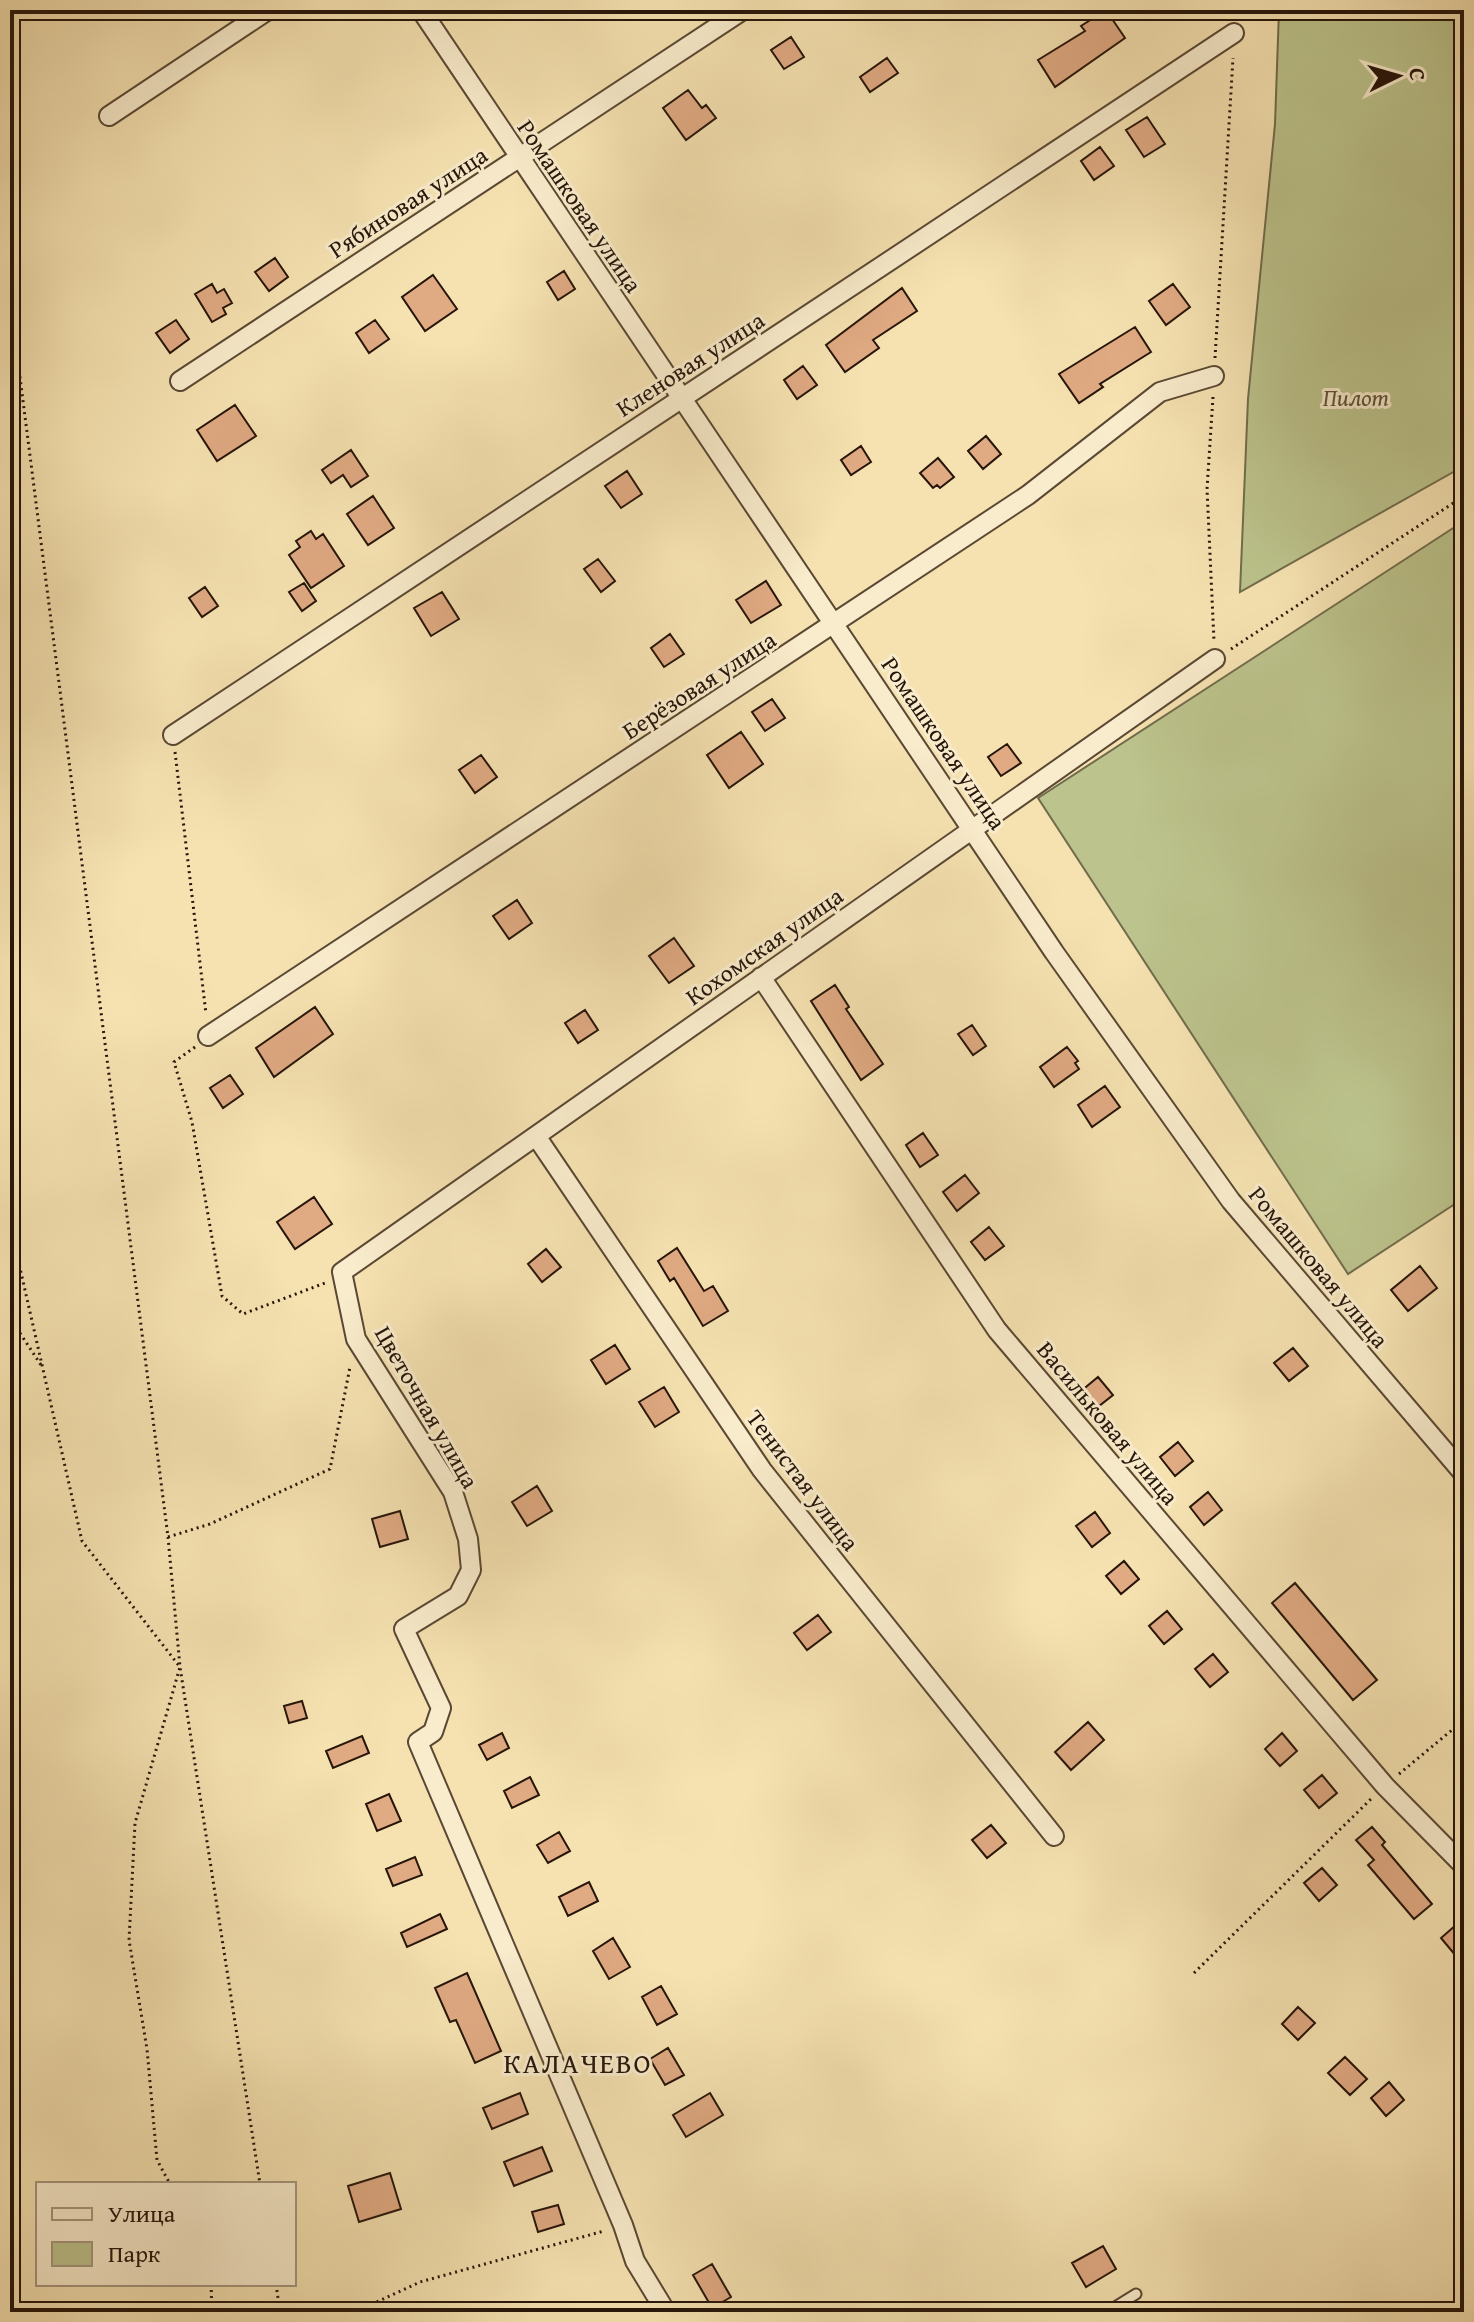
<svg xmlns="http://www.w3.org/2000/svg" width="1474" height="2322" font-family="'Gentium Book Plus',serif">
	<style>
		.green { fill: #bcc38c; stroke: #716c4b; stroke-width: 2 }
		.building { fill: #e0aa83; stroke: #26150a; stroke-width: 2 }
		.lines { fill: none; stroke-linecap: round; stroke-linejoin: round }
		.service-casing { stroke: #5a4834; stroke-width: 13 }
		.minor-casing { stroke: #5a4834; stroke-width: 22 }
		.path { stroke: #26150a; stroke-width: 3; stroke-dasharray: 2 4; stroke-linecap: butt }
		.service { stroke: #f9eccc; stroke-width: 9 }
		.minor { stroke: #f9eccc; stroke-width: 18 }
		.labels { text-anchor: middle; dominant-baseline: central; stroke-width: 6; stroke-linejoin: round; paint-order: stroke }
		.street-label { font-size: 24px; fill: #26150a; stroke: #f9eccc }
		.park-label { font-size: 24px; font-style: italic; fill: #5a5238; stroke: #f9eccc }
		.quarter-label { font-size: 28px; letter-spacing: 2px; fill: #26150a; stroke: #f9eccc }
	</style>
	<rect width="100%" height="100%" fill="#f6e2b1"/>
	<filter id="stains"><feTurbulence type="fractalNoise" baseFrequency=".0025" numOctaves="4"/><feColorMatrix values="0 0 0 0 .2 0 0 0 0 .09 0 0 0 0 .02 0 0 0 .5 -.17"/></filter>
	<radialGradient id="worn" r=".72"><stop offset=".6" stop-color="#630" stop-opacity="0"/><stop offset="1" stop-color="#630" stop-opacity=".3"/></radialGradient>
	<path class="green" d="M1279,10H1464V466L1240,592L1248,399L1275,124Z
		M1464,521V1198L1348,1274L1038,798Z"/>
	<path class="building" d="M1106,10L1125,38L1055,87L1038,60L1085,31L1081,26Z
		M791,37L804,57L784,69L771,50Z
		M887,58L898,73L870,92L860,77Z
		M688,90L702,108L706,105L716,118L686,140L663,108Z
		M1147,117L1165,144L1144,157L1126,130Z
		M1100,147L1114,166L1094,180L1081,161Z
		M275,258L288,277L269,291L255,272Z
		M564,271L575,289L558,300L547,282Z
		M433,275L457,309L425,331L402,297Z
		M212,284L217,293L224,289L232,303L223,308L226,314L212,322L195,294Z
		M1173,284L1190,307L1166,325L1149,301Z
		M902,288L917,311L873,340L879,348L845,372L826,345Z
		M176,320L189,339L170,353L156,333Z
		M375,320L389,339L369,353L356,333Z
		M1135,327L1151,352L1100,384L1103,387L1079,403L1059,374Z
		M803,366L817,385L797,399L784,380Z
		M235,405L256,436L217,461L197,430Z
		M986,436L1001,454L983,469L968,451Z
		M861,446L871,462L851,475L841,460Z
		M351,450L368,476L351,487L343,475L331,483L322,470Z
		M938,458L954,477L940,488L937,485L933,488L920,473Z
		M627,471L642,494L621,508L605,486Z
		M373,496L394,528L368,545L347,514Z
		M311,531L316,539L323,534L344,566L311,588L289,555L300,547L296,541Z
		M598,559L615,581L601,592L584,569Z
		M766,581L781,605L751,623L736,600Z
		M304,583L316,601L302,611L289,592Z
		M205,587L218,606L202,617L189,598Z
		M442,592L459,619L431,636L414,608Z
		M670,634L684,654L664,667L651,648Z
		M772,699L785,718L765,731L752,712Z
		M741,732L763,764L729,788L707,755Z
		M1007,744L1021,763L1001,776L988,757Z
		M481,755L497,777L475,793L459,770Z
		M517,900L532,923L509,939L493,916Z
		M674,938L694,966L669,983L649,956Z
		M835,985L849,1007L846,1009L883,1064L861,1080L811,1001Z
		M315,1007L333,1034L274,1077L256,1048Z
		M585,1010L598,1030L578,1043L565,1023Z
		M972,1025L986,1046L973,1055L958,1034Z
		M1067,1047L1078,1061L1075,1063L1079,1069L1054,1087L1040,1067Z
		M230,1075L243,1094L223,1108L210,1088Z
		M1105,1086L1120,1107L1092,1127L1078,1105Z
		M923,1133L938,1155L920,1167L906,1145Z
		M965,1175L979,1193L957,1211L943,1192Z
		M314,1197L332,1224L295,1249L277,1222Z
		M989,1227L1004,1246L985,1260L971,1242Z
		M677,1248L704,1291L713,1286L728,1311L703,1326L674,1278L670,1281L658,1261Z
		M546,1249L561,1267L542,1282L528,1264Z
		M1420,1266L1437,1288L1408,1311L1391,1290Z
		M615,1345L630,1369L606,1384L591,1360Z
		M1293,1348L1308,1366L1289,1381L1274,1363Z
		M1098,1377L1113,1395L1094,1410L1080,1392Z
		M664,1387L679,1412L655,1427L639,1402Z
		M1178,1442L1193,1461L1175,1476L1160,1457Z
		M537,1486L552,1511L527,1526L512,1502Z
		M1208,1492L1222,1510L1204,1525L1190,1507Z
		M400,1511L408,1539L380,1547L372,1519Z
		M1095,1512L1110,1533L1092,1547L1076,1526Z
		M1124,1561L1139,1579L1121,1594L1106,1576Z
		M1295,1583L1377,1680L1353,1700L1272,1603Z
		M1167,1611L1182,1629L1164,1644L1149,1626Z
		M818,1615L831,1632L807,1650L794,1633Z
		M1213,1654L1228,1672L1210,1687L1195,1669Z
		M302,1701L307,1718L289,1723L284,1706Z
		M1088,1722L1104,1740L1071,1770L1055,1752Z
		M502,1733L509,1748L487,1760L479,1745Z
		M1282,1733L1297,1751L1280,1766L1265,1749Z
		M362,1736L369,1753L333,1768L326,1751Z
		M1322,1775L1337,1793L1319,1808L1304,1790Z
		M530,1777L539,1795L512,1808L504,1791Z
		M389,1794L401,1821L377,1831L366,1804Z
		M991,1825L1006,1843L987,1858L972,1840Z
		M1372,1827L1385,1842L1382,1845L1432,1904L1414,1919L1368,1865L1374,1860L1356,1840Z
		M559,1832L570,1851L548,1863L537,1845Z
		M415,1857L422,1875L393,1886L386,1869Z
		M1322,1868L1337,1885L1319,1901L1304,1883Z
		M589,1882L598,1901L568,1916L559,1897Z
		M440,1914L447,1929L407,1947L401,1933Z
		M1464,1918V1949L1456,1956L1441,1938Z
		M613,1938L630,1967L609,1979L593,1951Z
		M467,1973L501,2051L475,2063L456,2020L450,2022L435,1988Z
		M661,1986L677,2014L657,2025L642,1997Z
		M1298,2007L1315,2023L1298,2040L1282,2024Z
		M668,2048L684,2075L665,2085L650,2059Z
		M1345,2057L1367,2079L1350,2095L1328,2073Z
		M1389,2082L1404,2100L1386,2116L1371,2098Z
		M520,2093L528,2114L492,2129L483,2108Z
		M710,2093L723,2115L686,2137L673,2115Z
		M542,2147L552,2171L514,2186L504,2162Z
		M390,2173L401,2209L359,2222L348,2186Z
		M558,2205L564,2224L538,2232L532,2212Z
		M1103,2246L1116,2269L1086,2287L1072,2263Z
		M712,2264L731,2297L712,2308L693,2275Z"/>
	<g class="lines">
		<g class="service-casing">
			<path id="service" d="M1107,2312L1136,2294"/>
		</g>
		<g class="minor-casing">
			<path id="minor" d="M421,10L1054,952L1231,1201L1464,1474
				M109,116L268,10
				M180,381L743,10
				M173,735L1234,33
				M761,977L997,1330L1385,1786L1464,1866
				M208,1036L1028,495L1160,392L1214,376
				M536,1136L762,1470L1054,1836
				M666,2312L635,2261L623,2225L418,1742L433,1732L441,1708L404,1629L458,1596L471,1570L468,1539L453,1492L356,1339L342,1272L1215,659"/>
		</g>
		<path class="path" d="M10,299L168,1537L180,1667L260,2184
			M1215,358L1233,58
			M1213,397L1207,489L1214,641
			M1231,649L1464,496
			M175,752L206,1014
			M195,1047L174,1062L192,1122L222,1296L243,1314L325,1283
			M10,1224L82,1541L180,1667L135,1823L129,1940L147,2049L157,2160L170,2184
			M10,1318L41,1365
			M168,1537L210,1524L330,1469L350,1367
			M1399,1774L1464,1720
			M1194,1973L1373,1797
			M211,2284L212,2312
			M276,2284L280,2312
			M355,2312L420,2282L604,2231"/>
		<use href="#service" class="service"/>
		<use href="#minor" class="minor"/>
	</g>
	<g class="labels">
		<g class="street-label">
			<text transform="translate(408 202) rotate(-33)">Рябиновая улица</text>
			<text transform="translate(580 206) rotate(56)">Ромашковая улица</text>
			<text transform="translate(690 364) rotate(-33)">Кленовая улица</text>
			<text transform="translate(699 685) rotate(-33)">Берёзовая улица</text>
			<text transform="translate(944 743) rotate(56)">Ромашковая улица</text>
			<text transform="translate(764 946) rotate(-35)">Кохомская улица</text>
			<text transform="translate(1319 1267) rotate(50)">Ромашковая улица</text>
			<text transform="translate(427 1407) rotate(60)">Цветочная улица</text>
			<text transform="translate(1108 1423) rotate(50)">Васильковая улица</text>
			<text transform="translate(803 1480) rotate(53)">Тенистая улица</text>
		</g>
		<g class="park-label">
			<text x="1356" y="397">Пилот</text>
		</g>
		<g class="quarter-label">
			<text x="578" y="2062">КАЛАЧЕВО</text>
		</g>
	</g>
	<rect width="1474" height="2322" fill="none" stroke="#f6e2b1" stroke-width="40"/>
	<rect x="12" y="12" width="1450" height="2298" fill="none" stroke="#26150a" stroke-width="4"/>
	<rect x="20" y="20" width="1434" height="2282" fill="none" stroke="#26150a" stroke-width="2"/>
	<rect x="36" y="2182" width="260" height="104" fill="#f9eccc" stroke="#a5967e" stroke-width="2"/>
	<rect x="52" y="2208" width="40" height="12" fill="#f9eccc" stroke="#a5967e" stroke-width="2"/>
	<text x="108" y="2222" font-size="24" fill="#26150a">Улица</text>
	<rect x="52" y="2242" width="40" height="24" fill="#bcc38c" stroke="#a5967e" stroke-width="2"/>
	<text x="108" y="2262" font-size="24" fill="#26150a">Парк</text>
	<g transform="translate(1398 76) rotate(85)" stroke="#f9eccc" stroke-width="6" paint-order="stroke">
	<path d="M0-6L14 30L0 20L-14 30Z" fill="#26150a"/>
	<text y="-12" font-size="22" font-weight="bold" text-anchor="middle" fill="#26150a">С</text>
	</g>
	<rect width="100%" height="100%" filter="url(#stains)"/>
	<rect width="100%" height="100%" fill="url(#worn)"/>
</svg>
